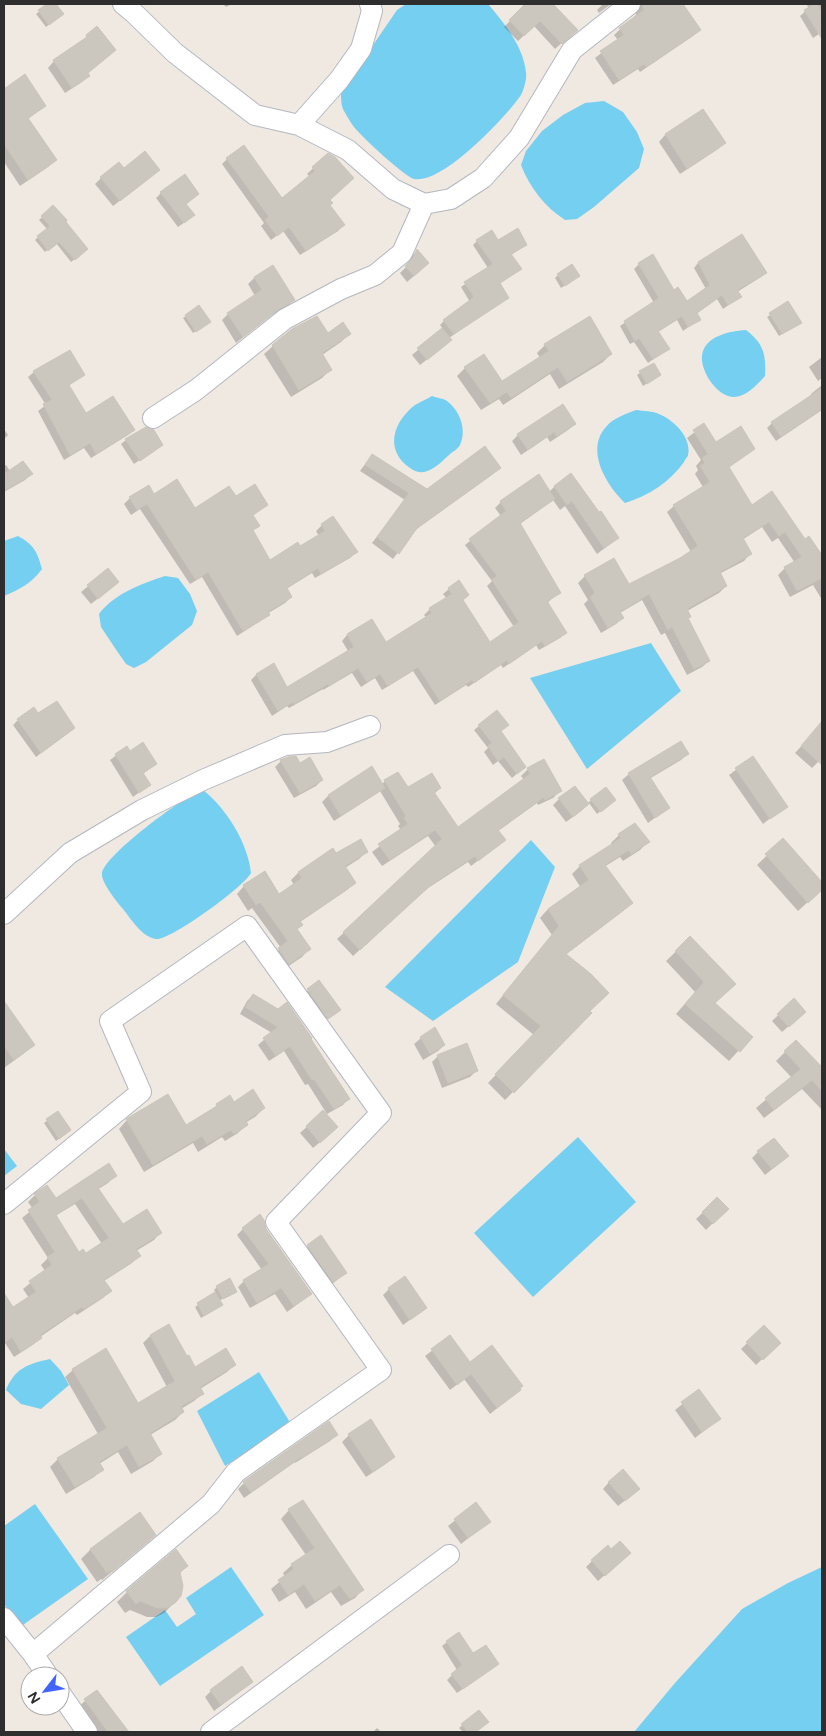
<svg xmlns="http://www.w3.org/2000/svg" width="826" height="1736" font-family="Figtree,sans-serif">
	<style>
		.water { fill: #75cff0 }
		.shadow { fill: #0003; fill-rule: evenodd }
		.building { fill: #cbc7bf; stroke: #cbc5ba; fill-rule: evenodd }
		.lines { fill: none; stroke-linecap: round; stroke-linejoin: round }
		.minor-casing { stroke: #b4b7c1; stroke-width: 22 }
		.minor { stroke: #fff; stroke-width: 20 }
	</style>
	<rect width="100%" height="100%" fill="#efe9e1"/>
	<path class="water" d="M406,4H488C504,23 524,47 526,73C527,78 524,90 521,95C506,117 442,185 414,179C405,177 361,136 354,127C350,122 347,116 344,111C341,106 341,98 341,92L397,10Z
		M604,101L623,112L637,132L644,149L639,168L594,207L577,219L565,220C545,207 530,188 521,165L526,151L542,131L563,115L585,103Z
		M746,330C764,344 766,354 765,376C757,385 746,397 734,397C716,397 697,367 703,351C709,335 731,331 746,330Z
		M432,396C437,398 443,398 447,401C460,411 467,429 460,445C458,449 452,452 449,455C437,466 425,479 410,468C384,450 393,422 415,405C420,402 427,399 432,396Z
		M636,410C643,411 653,411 659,414C674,420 692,438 688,455C688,456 684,461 684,462C670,482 648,496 625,503C606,485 585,450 606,427C613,418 626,414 636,410Z
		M18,536C34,545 37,551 42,569C31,584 20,589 4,596V541Z
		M165,576L178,578L190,594L197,611L192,625L146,662L134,668L126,664L117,651L101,627L99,614C114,594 141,584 165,576Z
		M651,643L681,691L587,769L530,678Z
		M203,790C226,808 248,843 251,873C245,886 170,941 156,939C142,937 131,919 123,909C117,902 101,882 102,874C102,858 171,807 186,799C191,795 197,793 203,790Z
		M531,840L555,867L518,962L433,1021L385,987Z
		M578,1137L636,1202L533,1297L474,1233Z
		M4,1149L17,1166L4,1176Z
		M50,1359L61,1371L69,1385L41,1409L21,1404L6,1390C15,1368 28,1364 50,1359Z
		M259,1372L291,1424L225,1466L197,1411Z
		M35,1504L88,1579L20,1627L4,1604V1526Z
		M231,1567L264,1615L160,1686L126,1637L165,1610L177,1627L196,1614L186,1598Z
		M822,1567V1732H634L675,1683L742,1609L788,1583Z"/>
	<path class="shadow" d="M49,4H55L62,14L46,27L36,14Z
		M223,4H232L226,7Z
		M525,4H552L576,30L555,49L534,26L518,41L504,27L520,11L519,10Z
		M603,4H611L599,13L597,10Z
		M634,4H682L699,30L693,36L640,72L638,69L613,85L595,58L618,40L614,35L636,15V8Z
		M806,4H822V32L813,38L800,16L809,8Z
		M87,36L115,50L87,73L88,75L82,82L65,93L48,68L54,61L81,43Z
		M25,76L45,106L28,119L56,160L48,167L20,186L4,162V90Z
		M703,111L724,143L718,149L680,174L659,142L665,135Z
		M328,154L329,206L343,225L338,231L300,255L283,231L271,240L261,226L264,223L222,164L227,159L282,199L310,177L307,174Z
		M124,170L152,176L113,206L95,184L101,178Z
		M161,193L198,194L185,205L188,220L178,227L156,198Z
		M53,207L84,252L71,262L56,243L45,252L35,240L47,229L39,220Z
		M742,235L766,272L761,277L737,292L740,297L723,309L717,299L696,314L699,319L683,331L677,320L658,332L668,349L648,363L634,342L630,344L620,326L654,303L634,269L639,264L687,303L706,289L694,268L698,263Z
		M477,241H498L526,245L511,255L520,269L499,284L508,297L449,338L451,340L444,346L420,365L412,355L443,329L440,325L444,321L470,302L461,287L488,268L473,245Z
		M417,251L421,270L407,282L400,273L407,266L411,257Z
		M558,275L575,279L561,288L555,278Z
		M254,278L294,300L287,306L270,316L236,343L222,320L228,314L255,296L248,284Z
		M788,303L797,325L779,336L767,317Z
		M186,316L206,324L193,333L183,318Z
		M349,334L341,342L322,355L330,370L322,378L291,397L264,354L273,346L327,335Z
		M545,345L611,354L603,362L559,389L550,374L503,405L499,399L481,410L457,376L465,368L502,383L540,358L537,353Z
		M822,357V378L818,381L809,367Z
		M653,364L660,375L643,386L637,375Z
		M34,372L84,374L68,386L86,415L134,430L128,435L91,458L84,448L64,460L38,411L46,405L28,377Z
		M822,385V410L776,441L767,428L772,423L812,396L811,394Z
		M575,424L568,430L550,442L547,437L521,455L512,441L518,435Z
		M704,425L716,443L753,449L728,468L751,506L805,540L809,538L822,557V600L813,585L790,597L778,575L785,568L795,563L778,538L772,542L762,527L742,540L750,554L744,561L719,574L726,586L719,593L687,611L690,617L687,619L709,661L702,667L687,675L665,633L661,635L642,600L620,613L622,618L616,624L601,633L584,604L588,600L578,583L585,576L629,586L691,552L667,512L674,506L703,487L695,474L698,470L696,466L701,460L687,438Z
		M4,429L8,435L4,439Z
		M126,440L161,445L134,464L121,444Z
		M372,455L427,490L499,468L493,474L414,531L393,559L372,543L405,500L360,471Z
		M6,465L10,471L31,474L25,480L4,492V466Z
		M538,476L549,492L555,486L618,538L597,554L565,506L560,510L553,500L520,524L559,593L547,603L565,633L560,638L539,650L536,645L503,668L501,665L468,687L466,685L435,705L413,671L382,690L375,678L361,687L352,673L323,690V689L289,708L287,706L272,716L251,680L256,675L274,665L287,688L348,651L342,641L347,635L371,621L385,644L427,618L424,615L430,609L447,599L443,594L449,589L462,601L490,643L514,627L487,586L492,581L465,545L501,516L495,508L501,502Z
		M153,495L195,509L235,498L266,505L252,516L258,526L252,532L270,561L300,547L319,536L316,531L322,525L356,552L350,558L315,578L312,573L286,589L291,597L285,603L267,614L262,620L237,636L202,577L190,584L140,509L131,515L124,504L130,498Z
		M108,570L111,588L91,604L81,592Z
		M38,714L74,728L36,757L13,725L18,720Z
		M479,726L500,732L519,772L512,778L498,761L493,765L484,752L488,748L474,730Z
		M815,731L822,737V758L812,768L795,753Z
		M126,748L129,752L155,764L143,774L149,785L133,797L110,760Z
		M687,754L681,760L649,779L668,808L648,823L622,780L629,774Z
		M752,758L786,806L763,824L729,775Z
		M281,761L300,764L322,780L316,786L294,798L275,767Z
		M372,768L382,784L385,781L407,789L440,788L434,794L458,829L524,780L521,776L528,769L560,791L553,798L538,805L537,803L498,831L497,846L471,866L468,862L422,892L353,956L337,939L436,847L428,836L382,866L372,852L401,830L398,826L400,824L380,791L334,821L322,802L328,796Z
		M559,799L587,804L591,800L612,802L597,814L589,803L581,811L566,822L553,805Z
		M619,835L648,842L640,850L623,861L620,857L604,867L631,903L623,911L565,955L590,1013L505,1100L488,1083L534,1035L496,1004L552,935L540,918L548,909L581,888L572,874L580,866L612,845L611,843Z
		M783,840L822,884V889L798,911L757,865Z
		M367,851L359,859L345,868L355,883L347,890L300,922L302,925L296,930L309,949L302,957L281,971L271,957L281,948L252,908L248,911L237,894L244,886L279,896L294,885L291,880L298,873L336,855Z
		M690,938L713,1004L751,1037L729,1061L676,1014L695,992L666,961Z
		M319,982L339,1009L321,1024L301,996Z
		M253,995L309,1039L348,1099L343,1105L327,1114L308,1084L305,1085L284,1051L269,1061L258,1045L272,1033L240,1014L247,1001Z
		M794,1000L798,1018L782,1032L772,1021Z
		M4,1003L33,1045L23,1054L4,1068Z
		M421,1038L444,1045L438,1051L423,1060L414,1044Z
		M796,1041L822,1069V1110L802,1089L764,1118L756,1108L792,1078L776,1061Z
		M438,1056L476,1071L470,1077L442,1088L432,1062Z
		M233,1103L264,1108L255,1117L245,1123L246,1125L238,1133L225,1141L222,1137L198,1152L193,1143L144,1172L119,1129L127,1120L185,1127L208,1113L217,1105Z
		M323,1112L330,1134L313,1148L300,1133Z
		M58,1113L67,1133L56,1141L44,1123Z
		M758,1152L781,1162L765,1175L752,1158Z
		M115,1176L108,1183L97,1190L122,1226L160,1233L154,1240L136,1251L139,1256L132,1263L104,1281L110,1291L103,1298L77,1315L75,1313L40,1337L34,1344L14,1357L5,1343L4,1344V1300L13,1308L29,1298L23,1289L45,1271L41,1265L48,1258L22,1218L33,1209L28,1202L35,1195L56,1200ZM75,1204L102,1244L85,1255L79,1253L55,1216Z
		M717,1199L727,1209L706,1230L696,1219Z
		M243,1229H265L311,1294L287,1312L275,1294L250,1308L238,1287L244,1281L262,1270L237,1235Z
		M308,1246L346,1273L327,1288L301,1252Z
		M217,1287L236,1291L219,1301L218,1307L201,1318L195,1307L216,1293L214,1290Z
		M389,1289L426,1308L403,1325L383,1295Z
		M764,1327L779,1343L756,1365L741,1349Z
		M150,1336L195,1369L235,1364L227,1372L200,1389L202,1394L194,1401L181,1409L183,1412L175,1420L150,1435L160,1454L153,1461L131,1474L118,1452L99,1464L102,1470L94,1477L66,1494L50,1467L58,1459L98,1434L65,1377L73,1370L138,1405L167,1387L143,1343Z
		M450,1337L469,1364L520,1390L490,1414L464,1379L450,1390L425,1356Z
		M699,1391L719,1419L695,1438L675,1410Z
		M370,1421L394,1457L387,1463L366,1477L342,1442L349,1435Z
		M336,1435L330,1441L295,1463V1462L244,1498L238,1489L245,1482Z
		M609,1482L632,1495L618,1506L603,1489Z
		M476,1504L489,1522L461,1544L448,1526Z
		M289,1510L363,1589L355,1598L341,1606L331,1592L306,1609L295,1592L279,1602L271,1589L285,1577L283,1573L292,1565L306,1555L281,1519Z
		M139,1514L145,1544L102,1580L101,1579L97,1582L81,1559L90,1550Z
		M623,1559L598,1581L586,1567L592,1561Z
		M187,1566L179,1574L174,1603L164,1613L156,1617H147L130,1610L125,1613L117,1602L127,1592Z
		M447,1642L473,1655L493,1668L457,1693L447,1680L457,1670L442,1646Z
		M252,1682L214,1711L205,1697L211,1691Z
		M96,1691L127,1732H94L76,1709Z
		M479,1711L484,1724L474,1732H463L459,1728Z
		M377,1728L381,1732H373Z"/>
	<path class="building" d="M47,4H56L64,14L49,25L38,10Z
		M525,4H553L578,30L562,44L540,21L524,36L509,20Z
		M642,4H683L701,30L646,67L644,64L619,80L600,51L624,35L619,28L644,10Z
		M815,4H817L822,13V39L804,10Z
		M97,26L116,50L88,73L90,76L72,88L53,60L87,37L86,35Z
		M25,74L46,106L28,118L57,160L28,180L4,144V89Z
		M703,109L726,143L687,169L665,134Z
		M244,145L282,198L315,171L312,167L328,153L335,157L354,178L330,200L333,203L330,205L345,225L306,251L289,227L277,236L265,220L269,217L226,158Z
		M145,151L160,170L120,201L100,177L119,162L124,168Z
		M185,174L199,194L186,204L195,215L184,223L160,192Z
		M53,205L67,220L66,222L88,249L75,260L59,242L48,251L37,236L50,226L41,216Z
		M518,228L527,245L511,254L522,269L500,283L509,298L454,334L443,320L474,297L464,282L493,264L476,240L492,230L498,240Z
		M742,234L767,273L737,290L742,297L728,305L722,295L697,313L701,320L688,327L682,316L658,331L670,349L653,359L639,338L635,341L624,321L659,298L638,263L653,254L674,290L678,287L687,301L710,285L698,262Z
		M417,249L429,263L414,276L405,266L413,258Z
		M572,264L580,276L565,286L557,274Z
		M273,265L295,300L278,310L243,337L227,313L262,290L254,277Z
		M788,301L802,323L782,334L769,313Z
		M199,305L211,322L196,332L185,315Z
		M317,316L328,333L343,322L351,334L322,353L332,370L299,390L272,345L292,329Z
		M590,316L612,354L567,382L558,367L511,398L507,392L490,403L464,367L484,354L502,381L549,351L544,344Z
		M442,328L452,340L427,360L417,348Z
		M70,350L85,375L69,385L86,413L113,396L135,430L96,454L90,443L70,455L43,404L52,400L33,371Z
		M654,363L661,375L647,384L639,371Z
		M822,388V409L781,437L771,422Z
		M563,404L576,424L557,436L554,432L528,450L517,434Z
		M704,423L716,442L741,426L755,449L729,467L752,505L772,491L805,539L809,536L822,555V578L797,591L784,567L802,557L785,532L779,536L769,522L743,538L752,554L720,572L727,586L687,609L691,617L688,618L710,661L694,669L672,627L668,630L649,594L620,612L624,618L608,628L590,597L595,593L584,575L614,558L629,584L680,558L698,546L673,505L710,482L700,466L705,463L702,458L708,454L693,430Z
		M146,427L154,430L163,445L140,461L125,439Z
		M485,446L501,468L417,528L399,554L377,537L409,493L365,465L372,454L427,489Z
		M23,461L33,474L4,491V474Z
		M571,473L599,512L601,511L619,538L604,548L572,501L567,505L554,486Z
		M539,474L555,499L520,523L561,593L547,601L567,633L545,646L542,641L509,664L507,660L474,683L472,680L440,701L418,667L388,686L380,674L367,682L358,668L329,686L328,684L294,704L293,702L278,711L256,674L274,663L287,687L354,647L347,634L372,619L386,642L432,613L429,608L452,594L448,588L459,580L469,595L463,600L490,642L519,622L492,580L497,576L469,539L506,511L500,501Z
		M177,479L195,508L229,486L236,496L255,484L268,505L253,515L260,526L253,530L270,560L298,542L300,546L325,531L321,524L333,516L358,552L321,574L318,568L287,588L292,597L268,612L270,615L243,631L208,572L196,580L147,504L137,510L129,497L149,485L154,494Z
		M108,568L119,582L98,599L87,585Z
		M57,701L75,728L41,753L17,719L34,707L38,713Z
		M497,710L509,725L501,731L526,767L517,774L504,757L498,761L488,746L492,743L478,725Z
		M822,721V765L801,746Z
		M681,741L689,754L650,777L670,808L655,818L628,773Z
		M143,742L157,764L143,773L151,785L139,793L115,754L127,746L130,751Z
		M296,756L300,763L310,757L323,780L300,793L280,760L288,757Z
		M753,756L788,807L770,819L735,768Z
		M544,759L562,791L545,800L544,797L498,830L506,840L478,861L475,856L431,885L360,950L343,932L442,839L435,830L390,860L378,844L408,824L404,818L406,816L384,780L398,772L408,787L432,773L441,788L434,792L458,827L530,774L527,768Z
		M372,766L385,788L341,816L328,795Z
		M575,786L589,804L573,817L558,798Z
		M606,787L616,800L601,812L590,799Z
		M635,823L650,842L631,854L629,850L605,865L633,903L566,954L591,974L609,993L590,1011L592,1013L514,1093L495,1074L541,1026L503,995L559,926L548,909L589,880L579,865L621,838L618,834Z
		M783,838L822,882V890L808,903L765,854Z
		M361,839L368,852L345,866L356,883L300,921L303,925L297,929L311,949L289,964L278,948L288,941L260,902L256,905L243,885L265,871L279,894L302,878L298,872L333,848L336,853Z
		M690,936L736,984L715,1003L753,1037L740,1052L685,1004L704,982L675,951Z
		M319,980L341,1010L328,1019L307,989Z
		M253,994L278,1009L287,1002L312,1038L311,1039L350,1099L334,1109L314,1079L312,1080L290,1046L276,1056L263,1038L278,1027L245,1007Z
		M794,998L806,1012L789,1027L777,1014Z
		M4,1001L35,1045L14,1060L4,1046Z
		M435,1027L445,1045L430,1054L420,1037Z
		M796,1040L822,1067V1091L812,1080L774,1110L765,1098L801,1069L784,1051Z
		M467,1043L478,1071L448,1083L437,1055Z
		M253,1089L265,1108L246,1121L248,1125L234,1134L231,1130L207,1144L202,1136L153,1165L126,1119L168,1094L186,1125L217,1106L216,1104L230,1095L234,1102Z
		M323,1110L338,1127L320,1143L306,1126Z
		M58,1111L71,1130L59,1139L46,1119Z
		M774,1138L789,1156L772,1169L757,1151Z
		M109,1163L117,1176L98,1188L123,1224L147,1209L162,1233L136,1249L141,1256L104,1280L112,1291L96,1302L84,1309L82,1307L40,1335L42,1338L21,1352L12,1337L4,1343V1293L13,1307L36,1292L29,1281L52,1265L47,1257L55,1252L28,1210L40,1202L34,1194L47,1185L56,1198ZM82,1198L109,1238L86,1253L83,1249L79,1252L56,1215Z
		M717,1197L729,1209L713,1224L702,1212Z
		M260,1214L264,1220L266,1229L312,1294L294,1306L281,1288L257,1303L243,1280L269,1264L242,1228Z
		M321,1235L347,1273L333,1282L307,1245Z
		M405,1276L427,1308L410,1320L388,1288Z
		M230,1278L237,1292L223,1299L216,1286Z
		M215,1292L223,1305L204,1316L197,1303Z
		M169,1324L187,1356L189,1355L195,1367L226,1348L236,1365L200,1387L204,1394L181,1406L184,1412L150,1433L162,1454L139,1467L127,1445L99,1462L104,1470L75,1487L57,1458L107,1428L72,1369L106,1348L138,1403L175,1381L150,1335Z
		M764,1325L781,1343L763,1360L746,1342Z
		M450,1335L470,1362L492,1345L523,1386L520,1388L521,1390L497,1408L471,1374L457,1385L431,1349Z
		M699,1389L721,1419L702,1432L681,1402Z
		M371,1419L395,1457L373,1472L348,1434Z
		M329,1421L338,1435L302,1458L301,1457L251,1492L243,1482L244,1481Z
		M623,1469L640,1489L625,1501L608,1482Z
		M303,1500L364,1590L350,1599L340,1585L315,1601L304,1584L288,1595L278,1580L294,1569L291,1564L315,1548L288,1509Z
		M476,1502L491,1522L468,1538L454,1519Z
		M140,1512L156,1535L112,1572L111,1570L107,1573L90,1549Z
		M620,1541L631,1553L605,1576L591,1560L608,1545L611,1549Z
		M176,1549L188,1566L180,1572L183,1586L181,1596L175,1603L166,1608H157L140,1601L136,1604L126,1591Z
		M459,1632L473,1653L486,1645L499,1664L463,1689L451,1674L462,1665L446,1641Z
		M242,1666L253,1682L221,1705L210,1690Z
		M97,1690L129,1732H108L84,1699Z
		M479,1710L489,1722L476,1732H468L461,1724Z"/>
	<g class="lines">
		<g class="minor-casing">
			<path id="minor" d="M123,4L134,13L175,53L255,115L299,125L348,150L393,189L424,204L451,199L483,178L519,138L572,50L630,4
				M299,125L339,80L361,49L372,11L370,4
				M153,418L196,390L285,319L341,289L375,275L402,253L424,204
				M4,914L70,853L142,810L203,780L285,745L327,742L370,726
				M4,1204L141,1092L110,1021L247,926L381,1113L276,1222L381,1370L236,1472L211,1504L33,1654L48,1676
				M4,1618L33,1654
				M60,1693L87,1732
				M211,1732L449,1555"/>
		</g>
		<use href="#minor" class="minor"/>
	</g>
	<rect width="826" height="1736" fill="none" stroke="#2e2e2e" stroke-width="10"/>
	<g transform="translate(45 1691) rotate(239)"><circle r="24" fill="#ffffff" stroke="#ababab"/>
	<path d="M0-4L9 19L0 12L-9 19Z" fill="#4264fb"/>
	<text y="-8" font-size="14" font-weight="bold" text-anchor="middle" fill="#2e2e2e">N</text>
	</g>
</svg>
